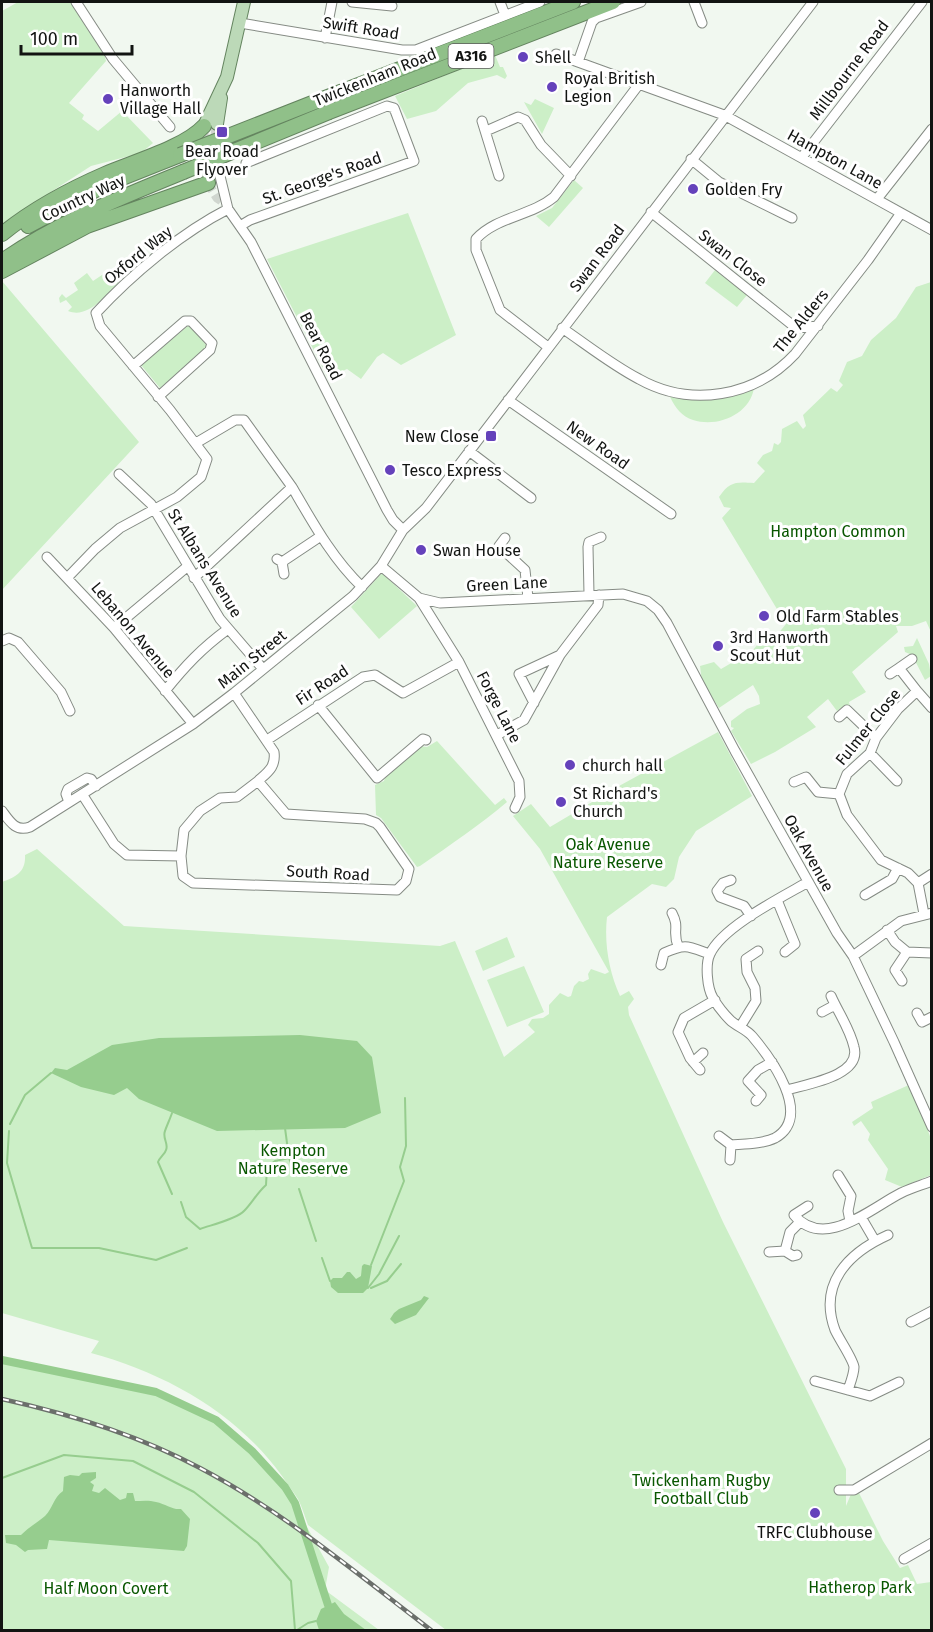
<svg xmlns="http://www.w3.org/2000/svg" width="933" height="1632" font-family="'Fira Sans',sans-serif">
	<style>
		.green { fill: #ccefc7 }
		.water { fill: #96cd8e }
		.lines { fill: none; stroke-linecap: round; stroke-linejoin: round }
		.stream { stroke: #96cd8e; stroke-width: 2 }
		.canal { stroke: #96cd8e; stroke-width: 8 }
		.minor-tunnel { stroke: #d0d6cf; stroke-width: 9; stroke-dasharray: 9 4.5; stroke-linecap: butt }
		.major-tunnel { stroke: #d0d6cf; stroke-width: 12; stroke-dasharray: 12 6; stroke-linecap: butt }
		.minor-casing { stroke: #858b84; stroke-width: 11 }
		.major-casing { stroke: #64845f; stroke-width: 14 }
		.highway-casing { stroke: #64845f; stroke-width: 16 }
		.minor { stroke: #fff; stroke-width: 9 }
		.major { stroke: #bcd9b8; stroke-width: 12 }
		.highway { stroke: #90c089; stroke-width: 14 }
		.rail-casing { stroke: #6b6f6b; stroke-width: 4.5 }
		.rail { stroke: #fff; stroke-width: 2; stroke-dasharray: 7; stroke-linecap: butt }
		.highway-bridge-casing { stroke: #64845f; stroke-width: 16; stroke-linecap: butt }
		.highway-bridge { stroke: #90c089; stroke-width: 14 }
		.poi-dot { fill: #6542bb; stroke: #fff; stroke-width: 2 }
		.labels { text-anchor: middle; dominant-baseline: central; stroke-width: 6; stroke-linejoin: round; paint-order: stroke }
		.shield { fill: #fff; stroke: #595a59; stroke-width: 1.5 }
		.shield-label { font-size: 15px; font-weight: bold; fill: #121412 }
		.street-label { font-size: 16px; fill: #121412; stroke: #fff }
		.poi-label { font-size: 16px; fill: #121412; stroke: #fff; text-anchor: start }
		.park-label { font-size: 16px; fill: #095700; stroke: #fff }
	</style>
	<rect width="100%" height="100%" fill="#f1f8f0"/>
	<path class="green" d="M18,2H71L104,53L106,61L69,103L84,115L82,119L98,131L122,111L153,143L141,153L91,166L3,223L2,11Z
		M495,55L500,67H503L507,76L505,79L497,75L468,83L436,111L407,119L395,96Z
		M535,99L554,108L542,134L524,102L531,105Z
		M574,180L583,188L549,227L536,216L552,208Z
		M408,213L456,335L401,365L383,353L377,357L361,379L347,369L328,378L267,259Z
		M111,269L117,277L118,283C105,296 88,319 68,311L72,307L66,300L60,303L59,298L62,294L66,298L78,290L74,283L87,273L93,281Z
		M715,270L747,295L737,307L705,283Z
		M2,281L139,442L2,590Z
		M931,282V632L926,621L912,626H896L898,632L852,672L866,692L849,702L850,706L843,710L841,708L837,711L828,699L807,717L816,727L775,752L751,764L731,731L734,728L731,727V721L747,709L760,704L759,696L753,685L719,708L702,682L700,666L714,662L721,669L752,651L758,644L760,645L777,635L786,624L722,518L731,508L724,507L719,497C730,481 736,482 754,483L765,471L757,463L763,455L772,451L774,443L778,445L781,442L782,429L797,421L803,429L806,426L803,415L831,388L837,392L843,385L839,381L847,362L862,356L871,340L896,318L916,287Z
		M189,325L208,347L160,388L141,365Z
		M754,388C750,414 718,428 693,420C682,417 675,407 670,397L717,399Z
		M382,573L417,606L379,639L351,607Z
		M917,638L929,664L931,676L925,680L912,655L905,652L904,647L913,646Z
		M718,732L752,796L696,831L679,857L674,879L666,887L652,884L607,917C604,943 609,972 620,996L629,991L634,999L628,1007L629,1015L723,1222L846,1469V1506L851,1494L856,1491L859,1493L883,1541L900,1568L908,1565L917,1584L931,1582V1630H446L308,1525C305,1517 302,1507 298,1499C293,1491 287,1484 282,1476C237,1413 165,1373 91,1353L99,1341L2,1313V882C16,877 26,872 25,855L37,849L124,926L440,946L455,941L504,1057L535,1032L528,1025L532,1019L543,1018L549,1014V1005L560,993L568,997L571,996L574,986L579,981L583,982L589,979L588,974L591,969L605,974L609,972L540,849L513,816L531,804L550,827L619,786Z
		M437,741L495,805L504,798L507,802C480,825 450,845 420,866L417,867L381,818L376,815L375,785L384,781L386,774L420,746L427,747Z
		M507,937L515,957L483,971L475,951Z
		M524,966L544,1012L507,1027L487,980Z
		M911,1084L931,1139V1175L902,1187L885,1180L888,1169L868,1140L870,1134L861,1121L854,1126L852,1122L873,1108L871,1102Z
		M2,1360L156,1392L216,1420L252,1451L285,1487L329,1567L325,1590L379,1630H2Z"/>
	<path class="water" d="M300,1035L357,1041L372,1057L381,1113L345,1128L217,1131L139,1099L127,1088L114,1095L81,1087L51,1073L55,1068L67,1070L112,1045L159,1038Z
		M364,1264L372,1266L368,1288L363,1293H338L331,1287L330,1281L333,1278H342L347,1272H350L356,1279L361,1276L362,1266Z
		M424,1296L429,1298L416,1315L395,1324L390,1319L394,1313L399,1309L421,1300Z
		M96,1472V1478L90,1482L94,1485L92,1491L99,1493L105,1488L120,1500L126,1498L127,1493H133L135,1501C142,1501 149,1500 156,1502C166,1504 172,1510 181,1509L190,1519L187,1546L184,1551L49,1540L47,1549L28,1550L25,1552L16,1545L6,1543L5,1535H21C29,1527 38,1522 45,1516C53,1508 53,1498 63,1491L64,1477L70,1475L79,1476L82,1473Z
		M335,1602L344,1614L366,1630H319L316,1621L321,1609Z"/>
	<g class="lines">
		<path class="stream" d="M10,1124L25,1095L51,1073
			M285,1128L289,1158L293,1170
			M9,1131L7,1163L32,1248H99L156,1260L187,1248
			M299,1189L316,1241
			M172,1194L158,1162C160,1157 165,1154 166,1150C169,1144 162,1138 165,1131C167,1125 170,1119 172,1113
			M181,1202L186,1217L200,1229C211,1225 237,1219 244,1211C252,1203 257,1193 266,1185L267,1167L275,1161L289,1158
			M322,1258L330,1281
			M371,1265L404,1181L400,1167L406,1146L405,1098
			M368,1288L379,1274L399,1236
			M371,1288L387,1281L401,1264
			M2,1478L64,1455L133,1461L194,1492L258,1543L291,1581L295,1630
			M297,1630L308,1623L316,1621"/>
		<path class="canal" d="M2,1360L156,1392L216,1420L252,1451L285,1487L295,1503L328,1605"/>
		<path class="minor-tunnel" d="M204,132L206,177
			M208,183L217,198L226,204"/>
		<path class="major-tunnel" d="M214,175C220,162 216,139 217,124"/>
		<g class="minor-casing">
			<path id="minor" d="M76,2L113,59L170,127
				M352,2L392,6
				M500,2L505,15
				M694,2L702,23
				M240,23L402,50H416L540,2
				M325,38L332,2
				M556,54L724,115L932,230
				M578,62L592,22L596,18L641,2
				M482,121L499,176
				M486,131L518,117L525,120L541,145L571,176
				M802,157L922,2
				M691,159L719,182L792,218
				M219,172L228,209L251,242L387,510L393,520L403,530
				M877,199L932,129
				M651,212L796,328L818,326
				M240,226L250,220L414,161L394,108L387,106L246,163
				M562,328C587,345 612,365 639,379C691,408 755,397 795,354L868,260L901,213
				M548,347L500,310L476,250V239C496,217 531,216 554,197L640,83
				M133,366L185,321H191L212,343L210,350L158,397
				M508,400L671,514
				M196,443L235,420H244L292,487
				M469,451L531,498
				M119,474L151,504L220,619L263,669
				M505,538L499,546L525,570L528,598
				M47,557L114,628L193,724
				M277,559L282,562L284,574
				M282,562L321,536
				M381,566L419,598L440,603L623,594L647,601L658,610L667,623L735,751L837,933L853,956L894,1042L932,1127
				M68,577L95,549L120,528L177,497L201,477L207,459L170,410L100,326L96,313C132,274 181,233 228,209
				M194,578L292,487C313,523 332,558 362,587
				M589,594L588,547L589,542L601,537
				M419,598L459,662L519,781L520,797L515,808
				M114,628L188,566
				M2,641L9,638L18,642L61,692L70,711
				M899,668L912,659
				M890,674L899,668L917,691
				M165,691C185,666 202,648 228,629
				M234,693L274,752C276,767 268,772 258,781
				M534,703L519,674L560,655
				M318,705L377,778L423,739L426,740
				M839,717L847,710L876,738
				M497,735L524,720L560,655L598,605L599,595
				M267,740L363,677L375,675L403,693L459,662
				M870,753L897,781
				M258,781L286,814L365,819L376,823L380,827L409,869L406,881L397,890L193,883L183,876L181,856L184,830L200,811L220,798L237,797Z
				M794,782L806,777L818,792L839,794
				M82,794L114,844L127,855L181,856
				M69,802L66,794L68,789L87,778L91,779L96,786
				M2,811C10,822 16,832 30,827L193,724L234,693L353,596L381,566L403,530L426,508L813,2
				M731,880L723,883L717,891L720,897L744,906L751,916
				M918,883L932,874
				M865,895L892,879L898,868
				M777,900L795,944L785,952
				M672,913C680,928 672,931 678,946
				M924,914L918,883L908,873L881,860L847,815L839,794L847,774L870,753L876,738L898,709L917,691L932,708
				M887,930L895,942L907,952L932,953
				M853,956L901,921L932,913
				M661,965L664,953C686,943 688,946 709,954
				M902,981L895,970L907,952
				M822,1012L835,1005
				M917,1013L922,1022L932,1017
				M740,1027L756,1001L755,988L747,972L746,959L758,951
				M693,1062L703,1053
				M700,1070L690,1058L678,1032L684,1018L715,1000
				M787,1090C807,1084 862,1076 854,1047C850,1029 838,1012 831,996
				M756,1101L761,1095L748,1081L758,1070L772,1062
				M719,1136L731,1145
				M730,1160L731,1145C744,1144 763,1144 775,1138C814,1116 770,1057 752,1036C746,1029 736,1026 730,1020C724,1014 717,1005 713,998C707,988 705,964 710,954C722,927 782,897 808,882
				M838,1175L851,1196L848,1211L850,1221
				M808,1206L794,1215C824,1251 871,1208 901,1193C911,1188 922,1185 932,1181
				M861,1217L875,1241
				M785,1251L793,1256L797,1255
				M769,1252L785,1251L790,1232L800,1222
				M911,1322L932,1311
				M815,1381L870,1396L899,1382
				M848,1390C850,1384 854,1374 854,1367C853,1359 839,1339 835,1330C818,1284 848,1253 888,1235
				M839,1490H854L932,1443
				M904,1559L932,1543"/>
		</g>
		<g class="major-casing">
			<path id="major" d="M217,124L221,98
				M204,126L227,77L244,2"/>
		</g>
		<g class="highway-casing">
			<path id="highway" d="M325,98L573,2
				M329,112L613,2
				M28,226L107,184L180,155
				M2,234C33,209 68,190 105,174C133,162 185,147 204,126
				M2,261C58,222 120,198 183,172
				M2,271L87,226L208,183"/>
		</g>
		<use href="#minor" class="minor"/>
		<use href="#major" class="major"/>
		<use href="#highway" class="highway"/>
		<g class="rail-casing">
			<path id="rail" d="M2,1399C70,1414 138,1435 200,1468C284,1512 356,1573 431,1630"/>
		</g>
		<use href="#rail" class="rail"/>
		<g class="highway-bridge-casing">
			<path id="highway-bridge" d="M180,155L325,98
				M183,172L329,112"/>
		</g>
		<use href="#highway-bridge" class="highway-bridge"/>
	</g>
	<g class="poi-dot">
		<circle cx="523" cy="57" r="6"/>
		<circle cx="552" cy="87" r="6"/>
		<circle cx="108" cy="99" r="6"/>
		<rect x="216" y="126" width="12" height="12" rx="3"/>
		<circle cx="693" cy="189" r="6"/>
		<rect x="485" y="430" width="12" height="12" rx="3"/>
		<circle cx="390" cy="470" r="6"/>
		<circle cx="421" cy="550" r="6"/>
		<circle cx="764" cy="616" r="6"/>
		<circle cx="718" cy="646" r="6"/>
		<circle cx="570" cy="765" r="6"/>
		<circle cx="561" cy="802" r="6"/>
		<circle cx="815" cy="1513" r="6"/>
	</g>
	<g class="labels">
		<rect class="shield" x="448.5" y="44" width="45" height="24" rx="4.5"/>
		<g class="shield-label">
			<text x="471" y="56">A316</text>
		</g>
		<g class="street-label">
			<text transform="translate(361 28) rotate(9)">Swift Road</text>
			<text transform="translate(849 70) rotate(-53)">Millbourne Road</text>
			<text transform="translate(375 77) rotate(-22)">Twickenham Road</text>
			<text transform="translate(835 159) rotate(29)">Hampton Lane</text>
			<text transform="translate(322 178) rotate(-20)">St. George's Road</text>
			<text transform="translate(83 198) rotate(-25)">Country Way</text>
			<text transform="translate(138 255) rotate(-39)">Oxford Way</text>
			<text transform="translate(597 258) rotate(-53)">Swan Road</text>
			<text transform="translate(733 258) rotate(38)">Swan Close</text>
			<text transform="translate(801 321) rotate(-51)">The Alders</text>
			<text transform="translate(321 346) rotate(63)">Bear Road</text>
			<text transform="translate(598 445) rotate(35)">New Road</text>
			<text transform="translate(205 563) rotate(58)">St Albans Avenue</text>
			<text transform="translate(507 584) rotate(-3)">Green Lane</text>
			<text transform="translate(133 630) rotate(50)">Lebanon Avenue</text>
			<text transform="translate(252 659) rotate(-39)">Main Street</text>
			<text transform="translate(322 685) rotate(-33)">Fir Road</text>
			<text transform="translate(499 707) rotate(63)">Forge Lane</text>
			<text transform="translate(868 727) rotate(-51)">Fulmer Close</text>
			<text transform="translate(809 853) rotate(61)">Oak Avenue</text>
			<text transform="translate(328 873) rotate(3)">South Road</text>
		</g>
		<g class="poi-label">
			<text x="535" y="57">Shell</text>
			<text x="564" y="78">Royal British<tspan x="564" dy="18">Legion</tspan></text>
			<text x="120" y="90">Hanworth<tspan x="120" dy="18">Village Hall</tspan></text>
			<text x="222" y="151" text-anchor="middle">Bear Road<tspan x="222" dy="18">Flyover</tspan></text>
			<text x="705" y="189">Golden Fry</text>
			<text x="479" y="436" text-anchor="end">New Close</text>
			<text x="402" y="470">Tesco Express</text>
			<text x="433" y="550">Swan House</text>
			<text x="776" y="616">Old Farm Stables</text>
			<text x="730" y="637">3rd Hanworth<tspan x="730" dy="18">Scout Hut</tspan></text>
			<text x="582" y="765">church hall</text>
			<text x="573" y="793">St Richard's<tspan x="573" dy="18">Church</tspan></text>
			<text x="815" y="1532" text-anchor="middle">TRFC Clubhouse</text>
		</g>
		<g class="park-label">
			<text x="838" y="531">Hampton Common</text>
			<text x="608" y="844">Oak Avenue<tspan x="608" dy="18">Nature Reserve</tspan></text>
			<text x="293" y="1150">Kempton<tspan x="293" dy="18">Nature Reserve</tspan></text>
			<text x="701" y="1480">Twickenham Rugby<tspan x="701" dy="18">Football Club</tspan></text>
			<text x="860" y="1587">Hatherop Park</text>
			<text x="106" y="1588">Half Moon Covert</text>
		</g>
	</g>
	<rect width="933" height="1632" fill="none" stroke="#121412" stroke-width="6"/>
	<path d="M21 45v9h111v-9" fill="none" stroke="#121412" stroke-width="3"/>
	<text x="30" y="45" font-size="18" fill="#121412" stroke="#ffffff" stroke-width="4.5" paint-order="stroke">100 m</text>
</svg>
